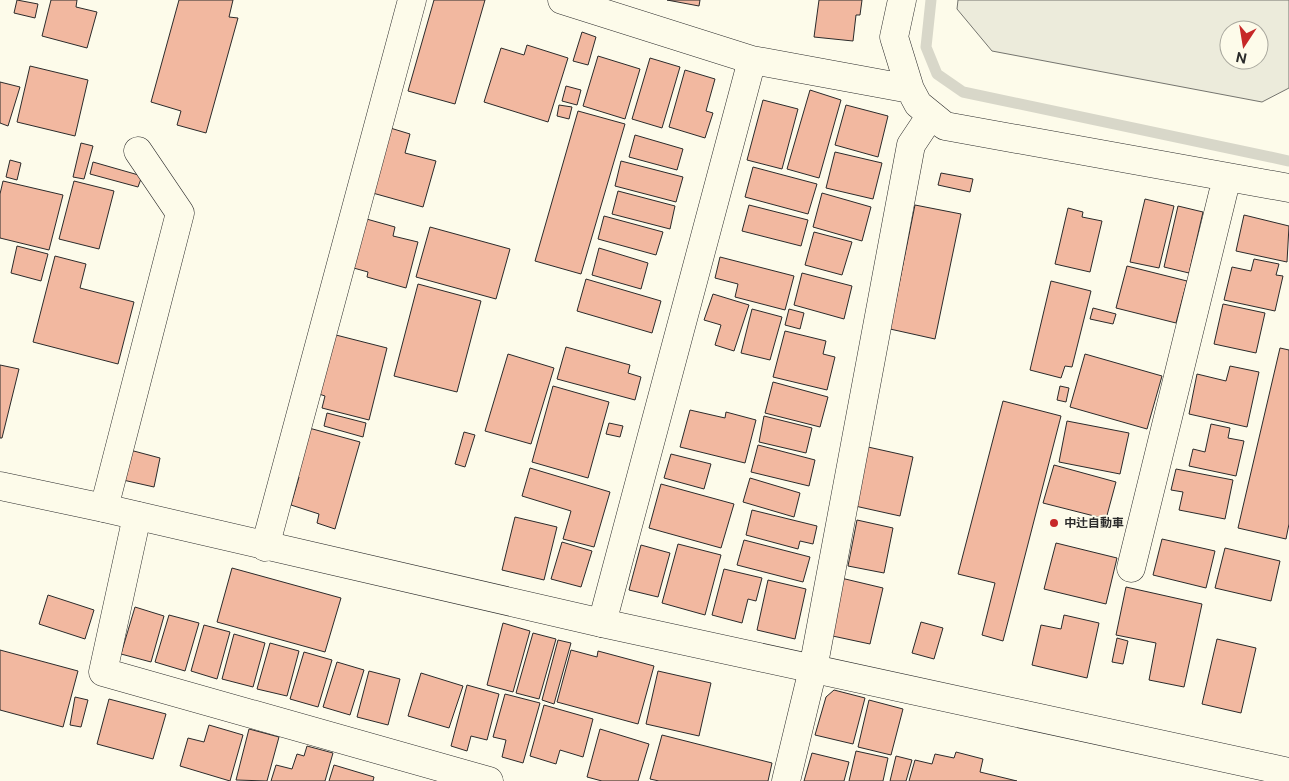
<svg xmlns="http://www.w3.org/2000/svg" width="1289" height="781" font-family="'Public Sans','Noto Sans JP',sans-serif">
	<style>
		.green { fill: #ecebdb; stroke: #74746e; fill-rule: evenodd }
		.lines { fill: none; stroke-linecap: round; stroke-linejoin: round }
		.stream { stroke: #d8d7c9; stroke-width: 11 }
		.building { fill: #f2b8a0; stroke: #2b2b2b }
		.street-casing { stroke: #2b2b2b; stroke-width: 29 }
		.secondary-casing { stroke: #2b2b2b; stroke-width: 29 }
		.street { stroke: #fdfbea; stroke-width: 28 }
		.secondary { stroke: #fdfbea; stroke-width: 28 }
		.poi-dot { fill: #c62828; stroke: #fdfbea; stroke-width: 2 }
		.labels { text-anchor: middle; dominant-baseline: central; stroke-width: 4; stroke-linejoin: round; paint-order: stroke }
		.poi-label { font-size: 12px; font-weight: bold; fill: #2b2b2b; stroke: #fdfbea; text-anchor: start }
	</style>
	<rect width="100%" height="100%" fill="#fdfbea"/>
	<path class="green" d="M958,0H1289V88L1262,102L992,51L957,9ZM1229,30H1259V60H1229Z"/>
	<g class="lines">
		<path class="stream" d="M931,0L926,47L937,74L963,92L1289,161"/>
	</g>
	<path class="building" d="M17,0L38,4L35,18L14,13Z
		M51,0H77L76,7L97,12L87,48L42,36Z
		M179,0H233L229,17L238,18L206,133L177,125L181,111L151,102Z
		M434,0H485L455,104L408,91Z
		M667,0H700L699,6Z
		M819,0H862L860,15H856L853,41L814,37Z
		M582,32L596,37L588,65L573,61Z
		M527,45L568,58L548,122L484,102L501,48L524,55Z
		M598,56L640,69L625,119L583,106Z
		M650,58L680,67L662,128L632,119Z
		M30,66L88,80L75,136L17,122Z
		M685,70L715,79L706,111L713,113L705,138L669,127Z
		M0,82L20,87L8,126L0,123Z
		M566,86L581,90L577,105L562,101Z
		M810,90L841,100L819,178L787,169Z
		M763,100L798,109L782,169L747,160Z
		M559,105L572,107L569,119L557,116Z
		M846,105L888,116L878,157L835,145Z
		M578,111L625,124L581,274L535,261Z
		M387,127L410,134L405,153L436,161L423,207L369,192Z
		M635,135L683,149L677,170L629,157Z
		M81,143L93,146L84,179L73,177Z
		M835,152L882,163L873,199L826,188Z
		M10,160L21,163L17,180L6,177Z
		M621,161L683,177L676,202L615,186Z
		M93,162L142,176L138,187L90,174Z
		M753,167L817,184L808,214L745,197Z
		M941,173L973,179L970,192L938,185Z
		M3,181L63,195L49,250L0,238V194Z
		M74,181L114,191L99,249L59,239Z
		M618,191L675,206L670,229L612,214Z
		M822,193L871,207L862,241L813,227Z
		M1145,199L1174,206L1159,268L1130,262Z
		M749,205L808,220L801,246L742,231Z
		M915,205L961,214L935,339L890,329Z
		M1178,206L1203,212L1189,273L1164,267Z
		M1068,208L1083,212L1082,217L1102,221L1090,272L1055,264Z
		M1244,215L1289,226L1287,262L1236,251Z
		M604,216L663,232L656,255L598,239Z
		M363,218L395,227L393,236L418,242L406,288L367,277L368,272L350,267Z
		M430,227L510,249L496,299L416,277Z
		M814,232L852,242L842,275L805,265Z
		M17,246L48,254L41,281L11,273Z
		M599,248L648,263L641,289L592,275Z
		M55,256L86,264L80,288L134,302L118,364L33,342Z
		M720,257L794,276L785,310L735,297L738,284L715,278Z
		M1254,259L1279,264L1276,275L1283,276L1275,311L1224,300L1232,267L1251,271Z
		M1127,266L1187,281L1176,323L1116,308Z
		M802,273L852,286L844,319L794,305Z
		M586,279L661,301L652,333L577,311Z
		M1051,281L1091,291L1072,367L1065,366L1061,378L1030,370Z
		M418,284L481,301L457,392L394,376Z
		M713,294L749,305L734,351L715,345L721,325L704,320Z
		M1223,304L1265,313L1256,353L1214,344Z
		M1093,308L1116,314L1113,324L1090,319Z
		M752,309L782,317L770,360L741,353Z
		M789,309L804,313L800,329L785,325Z
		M785,331L826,341L823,354L835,357L827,390L773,377Z
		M332,334L387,348L369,420L322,408L325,396L316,393Z
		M566,347L630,365L628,373L641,377L635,400L557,379Z
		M1280,348L1289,350V524L1286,539L1238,528Z
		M508,354L554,368L531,444L485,431Z
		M1085,354L1162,376L1147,429L1070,407Z
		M0,365L19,369L2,438H0Z
		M1230,366L1259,372L1247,427L1189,414L1197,374L1226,381Z
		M773,382L828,397L820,427L765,413Z
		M553,386L609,402L588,478L532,462Z
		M1060,386L1069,388L1066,402L1057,400Z
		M1003,401L1061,416L1003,641L982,635L995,583L958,574Z
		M690,410L725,418L726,412L756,420L745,463L680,447Z
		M327,413L366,423L363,437L324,426Z
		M764,416L812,428L806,453L759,442Z
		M1067,421L1129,433L1120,474L1059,462Z
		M609,423L623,426L620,437L606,434Z
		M1211,424L1230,428L1228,438L1244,441L1236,476L1189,466L1193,449L1205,452Z
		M309,428L360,442L335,529L317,523L319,514L291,505L299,477L292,475Z
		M464,432L475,435L465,467L455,464Z
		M758,445L815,460L809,486L751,472Z
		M868,447L913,457L900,516L855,506Z
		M130,450L160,458L154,487L123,480Z
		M671,454L711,464L704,489L664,478Z
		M1054,465L1116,482L1106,519L1043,503Z
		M530,468L610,492L594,547L563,539L571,511L522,496Z
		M1176,469L1233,480L1225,519L1179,510L1183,492L1171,490Z
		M750,478L800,493L794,517L743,502Z
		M661,484L734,504L721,548L649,528Z
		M752,510L817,526L813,544L800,541L798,549L746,535Z
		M515,517L557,527L544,580L502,570Z
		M857,520L893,528L884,573L848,566Z
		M1162,539L1215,551L1206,588L1153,575Z
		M744,540L810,557L803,582L737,565Z
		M562,542L592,551L581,587L551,579Z
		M1056,543L1117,558L1106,604L1044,589Z
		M678,544L721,555L705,615L662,603Z
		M641,545L670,553L658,597L629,590Z
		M1225,548L1280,561L1271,601L1215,588Z
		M232,568L341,598L325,652L217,622Z
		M724,569L762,578L756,601L748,599L742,623L712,615Z
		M841,578L883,588L870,644L828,635Z
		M768,580L806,589L795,639L757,630Z
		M1126,587L1202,604L1184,687L1149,680L1156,643L1116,635Z
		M48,595L94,610L85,639L39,624Z
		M135,607L164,616L151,662L121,654Z
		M169,615L199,623L185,671L155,662Z
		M1064,615L1099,623L1087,678L1032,665L1041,625L1061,629Z
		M921,622L943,628L934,659L912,653Z
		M503,623L530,631L513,692L487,685Z
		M204,625L230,632L217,679L191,671Z
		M533,633L556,639L539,699L516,693Z
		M234,634L265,643L253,687L222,679Z
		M1117,638L1128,641L1123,664L1112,662Z
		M1217,639L1256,648L1241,713L1202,704Z
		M558,640L571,643L554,704L542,700Z
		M270,643L299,651L287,696L257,689Z
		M0,650L78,671L63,727L0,710Z
		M571,650L597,657L598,651L654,666L638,724L557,702Z
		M304,652L332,660L318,707L290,699Z
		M337,662L364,670L350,715L323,707Z
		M369,671L400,679L388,725L357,717Z
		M658,671L711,683L699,736L646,724Z
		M421,673L463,686L449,728L408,716Z
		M467,685L499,694L487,740L471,736L467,751L451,746Z
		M834,690L865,698L853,744L815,735L826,697Z
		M505,694L540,703L523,763L502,757L506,740L493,737Z
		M75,697L88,700L81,727L70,725Z
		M109,699L166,714L153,759L97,744Z
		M869,700L903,709L891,755L858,747Z
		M544,705L593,719L583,757L560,750L556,764L530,756Z
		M209,725L243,735L230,781L180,766L188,738L204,742Z
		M249,729L279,737L267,781L236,780Z
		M600,729L649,744L638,781H602L587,777Z
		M662,735L772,763L768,781H659L650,779Z
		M307,746L333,753L325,781H271L276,765L292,769L297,754L304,756Z
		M856,751L888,758L883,781H849Z
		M956,752L983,759L980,772L1017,781H909L915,760L932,764L935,754L954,758Z
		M812,753L849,762L844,781H804Z
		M896,756L912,760L906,781H890Z
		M334,765L374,777L373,781H329Z"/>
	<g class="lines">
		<g class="street-casing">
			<path id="street" d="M562,0L752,60L910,89
				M902,0L894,37L910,89L918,104L945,126L1289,188
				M104,508L180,213L138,151
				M137,516L103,672L489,781
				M265,547L412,0
				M1131,568L1227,177
				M602,623L752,60
				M786,781L813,669L911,145L931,115"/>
		</g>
		<g class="secondary-casing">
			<path id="secondary" d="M0,486L104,508L602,623L1289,772"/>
		</g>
		<use href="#street" class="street"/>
		<use href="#secondary" class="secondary"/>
	</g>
	<circle class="poi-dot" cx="1054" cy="523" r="5"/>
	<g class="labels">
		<g class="poi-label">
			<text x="1064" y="523">中辻自動車</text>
		</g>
	</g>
	<g transform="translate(1244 45) rotate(192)"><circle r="24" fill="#fdfbea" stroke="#a9a89e"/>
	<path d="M0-4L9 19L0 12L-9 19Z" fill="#c62828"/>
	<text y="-8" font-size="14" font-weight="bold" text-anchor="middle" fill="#2b2b2b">N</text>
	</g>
</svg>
